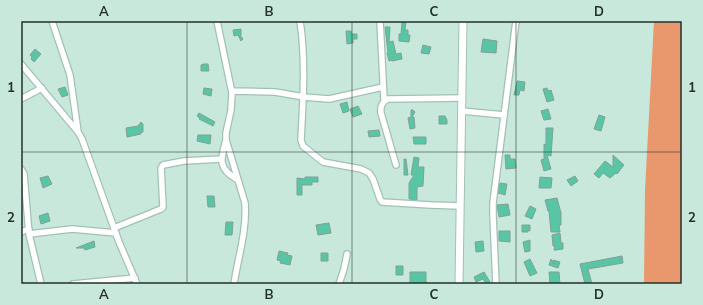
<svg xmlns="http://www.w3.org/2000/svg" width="703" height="305" font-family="Mulish,sans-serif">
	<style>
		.water { fill: #e9986d }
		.building { fill: #58c6a4; stroke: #82a095 }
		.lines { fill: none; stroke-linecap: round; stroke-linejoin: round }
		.minor-casing { stroke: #a2c1b5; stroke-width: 8 }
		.major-casing { stroke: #a2c1b5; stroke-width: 9 }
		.minor { stroke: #fff; stroke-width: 5.5 }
		.major { stroke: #fff; stroke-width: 7 }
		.grid { fill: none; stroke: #24302c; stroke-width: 1; stroke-opacity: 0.55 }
		.neatline { fill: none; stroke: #24302c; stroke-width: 1.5 }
		.grid-label { font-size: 13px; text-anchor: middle; font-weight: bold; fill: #24302c }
	</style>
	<rect width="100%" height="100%" fill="#c8e8dc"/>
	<path class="water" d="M654,21H682V284H644L645,190Z"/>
	<path class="building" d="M402,22H406L405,30H408V35H410L409,42L399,41V34H401Z
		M385,27H390L389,42L393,41L396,54L401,53L402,59L392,61V60L389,61L387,53H388Z
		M241,29V35H240L243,39L241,41L238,35L234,36L233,30Z
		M346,31H351L352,34H357V39H353V43L347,44Z
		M483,39L497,41L496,53L481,52Z
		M423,45L431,47L429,54L421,53Z
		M35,49L41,54L34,62L31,59L32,57L30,55Z
		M204,64H208L209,71H201V65Z
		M517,81L525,82L524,91L520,90L519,95H514Z
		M65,87L68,95L62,97L58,89Z
		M204,88L212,89L211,96L203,94Z
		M547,88L548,91L551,90L554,100L547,102L543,89Z
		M347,102L349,111L343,113L340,104Z
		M358,106L362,114L353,117L350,109Z
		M548,109L551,119L544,120L541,111Z
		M411,110H413L415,112L412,117H414L415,128L410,129L408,118L411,117Z
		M199,113L215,122L213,126L199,119L200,118L197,116Z
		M599,115L605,117L601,131L594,129Z
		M439,116H445L447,120V124H439Z
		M141,122L143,124V132H141V134L127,137L126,128L138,126Z
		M546,128H553L551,156L547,155L551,169L544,171L541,160L544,159V144L546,145Z
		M379,130L380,136L369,137L368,131Z
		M198,135H211L210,144L197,141Z
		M413,137H426V144H414Z
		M505,155H510V159H515L516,168L506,169Z
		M613,155L624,165L617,174L616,173L610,178L603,173L599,178L594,174L605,161L613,167Z
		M414,157L419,158L418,167H424L423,186L417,187V200L409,199V183L414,175H411Z
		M404,159H406L408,175H404Z
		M48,176L52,184L43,188L40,178Z
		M575,176L578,181L571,186L567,180Z
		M305,177H318V182H312V185H302V195H297V178L305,179Z
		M540,177L552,178L551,188H539Z
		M500,183L507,184L505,195L498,193Z
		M207,196H214L215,207H208Z
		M557,198L561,213V225H559L560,232H551L549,211H548L545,200Z
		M508,204L510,215L499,217L497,205Z
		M530,206L536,209L532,219L525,216Z
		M48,213L50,221L41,224L39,216Z
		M226,222H233L232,235H225Z
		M329,223L331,233L318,235L316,225Z
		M522,225H530V231L528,230V232H522Z
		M499,231H510V242L499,241Z
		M560,233L561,243H563V249L556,250H554L555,246H553L552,235Z
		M530,240V251L525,252L523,242Z
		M94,241L95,247L85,250L84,248H76Z
		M483,241L484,251L476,252L475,242Z
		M279,251L288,253L287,255L292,256L290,265L280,263L281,261L277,260Z
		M321,253H328V261H321Z
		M622,256L623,263L588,269L592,284H585L580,264Z
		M530,259L537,273L530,276L524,262Z
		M551,259L554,264L553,260L560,262L558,268L549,265Z
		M396,266H403V275H396Z
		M410,272H426V284H410Z
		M484,272L490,282L488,284H486L483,279L476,282L474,277Z
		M549,272H559L560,284H550Z"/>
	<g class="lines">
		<g class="minor-casing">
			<path id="minor" d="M52,21L70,75L78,132
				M217,21L232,93L231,110L226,133V140L245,203C247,231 238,257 234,284
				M300,21C306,60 303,101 301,140L303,146L323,162L361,169L369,173L373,179L380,199L382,202L431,205L460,206
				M380,21L384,100
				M21,64L78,132L82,139L119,242L137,284
				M232,91L275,92L304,97L329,99L383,87
				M21,99L42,88
				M462,111L504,115
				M226,140C220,160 218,169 238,180
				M396,165L381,113C380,106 382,102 388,99L462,98
				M21,169L24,174L29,234L41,284
				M114,228L161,209L163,207L161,168L163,165L184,161L221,159
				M21,232L29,229
				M29,234L72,229L116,233
				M73,284L135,278
				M339,284L344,269L347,254
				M496,284L493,216V203L516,21"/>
		</g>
		<g class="major-casing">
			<path id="major" d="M459,284L463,21"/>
		</g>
		<use href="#minor" class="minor"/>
		<use href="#major" class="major"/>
	</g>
	<path class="grid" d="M187,21V284M352,21V284M516,21V284M21,152H682"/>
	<rect width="703" height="305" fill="none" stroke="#c8e8dc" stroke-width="44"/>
	<rect x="22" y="22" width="659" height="261" class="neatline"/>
	<g class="grid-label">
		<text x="104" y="16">A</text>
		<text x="269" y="16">B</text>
		<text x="434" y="16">C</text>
		<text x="599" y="16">D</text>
		<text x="11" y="92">1</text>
		<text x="692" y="92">1</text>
		<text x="11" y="222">2</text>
		<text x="692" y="222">2</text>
		<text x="104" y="299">A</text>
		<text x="269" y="299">B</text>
		<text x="434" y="299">C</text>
		<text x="599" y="299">D</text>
	</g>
</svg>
